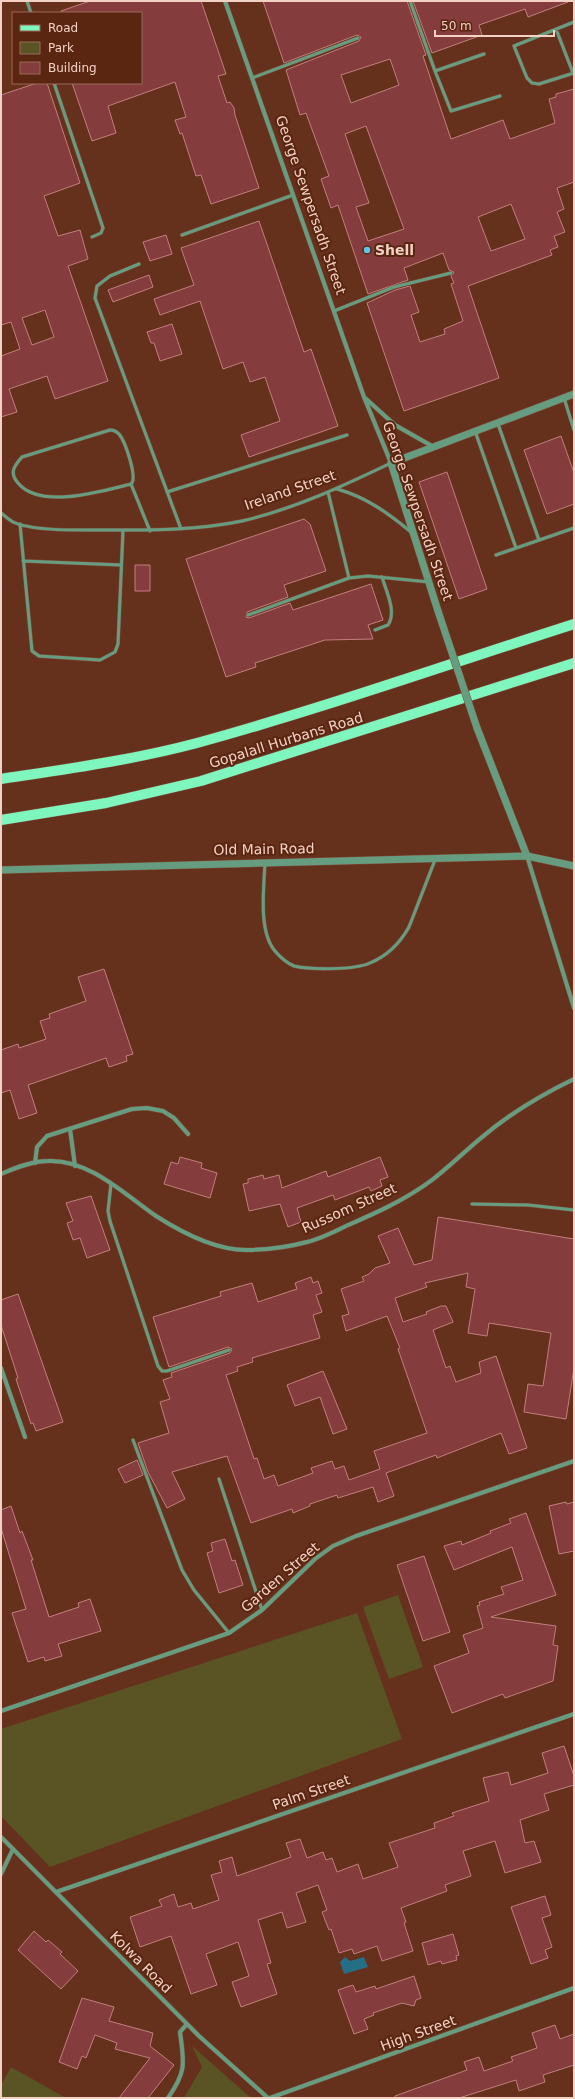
<svg xmlns="http://www.w3.org/2000/svg" width="575" height="2099" font-family="'DejaVu Sans',sans-serif">
	<style>
		.green { fill: #5a5324 }
		.water { fill: #246f85 }
		.building { fill: #843c3d; stroke: #c17f7d; fill-rule: evenodd }
		.lines { fill: none; stroke-linecap: round; stroke-linejoin: round }
		.service-casing { stroke: #7f4e3a; stroke-width: 4 }
		.minor-casing { stroke: #7f4e3a; stroke-width: 5 }
		.tertiary-casing { stroke: #7f4e3a; stroke-width: 8 }
		.primary-casing { stroke: #7f4e3a; stroke-width: 11 }
		.service { stroke: #669d81; stroke-width: 3 }
		.minor { stroke: #669d81; stroke-width: 4 }
		.tertiary { stroke: #669d81; stroke-width: 7 }
		.primary { stroke: #7ff6be; stroke-width: 10 }
		.tertiary-bridge-casing { stroke: #7f4e3a; stroke-width: 8; stroke-linecap: butt }
		.tertiary-bridge { stroke: #669d81; stroke-width: 7 }
		.poi-dot { fill: #5dc7e8; stroke: #5a2611; stroke-width: 1.5 }
		.labels { text-anchor: middle; dominant-baseline: central; stroke-width: 4; stroke-linejoin: round; paint-order: stroke }
		.street-label { font-size: 14px; fill: #f3d2c5; stroke: #5a2611 }
		.poi-label { font-size: 14px; font-weight: bold; fill: #f3d2c5; stroke: #5a2611; text-anchor: start }
	</style>
	<rect width="100%" height="100%" fill="#65311c"/>
	<path class="green" d="M398,1595L423,1667L389,1679L363,1607Z
		M357,1613L402,1739L50,1867L1,1816V1729Z
		M192,2046L251,2098H184L202,2067Z
		M11,2067L66,2098H1V2085Z"/>
	<path class="water" d="M345,1957L350,1961L364,1957L368,1967L344,1974L340,1962Z"/>
	<path class="building" d="M90,1H201L226,74L218,76L227,103L230,102L234,108L235,115L259,188L211,204L201,175L196,176L182,133L180,134L175,120L186,117L175,82L108,106L116,133L92,141L72,83H141V13H61V11Z
		M263,1H407L426,55L423,56L451,139L503,120L510,139L555,123L549,99L556,97V94L574,89V182L557,188L564,209L557,212L565,232L554,236L558,247L550,250L552,255L468,286L499,378L404,411L367,303L395,290L410,286L419,312L411,315L420,342L445,334L444,329L463,321L451,284L454,283L451,276L454,272L449,270L443,253L404,268L408,280L368,294L338,205L331,208L321,179L329,176L306,113L300,115L286,70L359,41L361,37L357,35L284,63ZM390,59L399,85L351,103L341,75ZM366,126L404,229L368,241L356,207L369,203L345,134ZM511,204L525,239L491,251L478,217Z
		M413,1H568V2L528,17L525,9L479,25L482,35L432,53Z
		M37,83H47L80,183L44,196L58,236L80,230L88,259L68,266L108,381L55,399L47,376L9,389L17,412L1,417V356L20,349L11,322L1,325V95ZM45,310L54,337L32,345L22,318Z
		M259,221L304,352L311,349L338,426L249,457L241,435L280,421L265,377L250,382L243,362L223,369L200,301L160,315L154,299L194,285L181,248Z
		M166,235L172,254L150,261L143,242Z
		M149,275L153,287L113,302L108,290Z
		M172,324L182,354L160,361L154,343H151L147,332Z
		M561,436L574,473V504L547,514L524,450Z
		M447,472L487,589L459,599L419,482Z
		M304,519L310,524L326,571L284,585L288,597L247,612L246,617L249,618L290,603L293,610L371,584L383,620L368,625L373,639L325,640L255,663L256,667L226,677L186,559Z
		M135,565H150V591H135Z
		M104,969L133,1054L126,1056L127,1061L109,1067L106,1058L28,1085L37,1113L19,1119L10,1090L1,1093V1050L18,1044L19,1048L46,1039L40,1021L50,1018L49,1014L86,1001L78,977Z
		M180,1157L202,1163L201,1168L217,1173L210,1198L164,1184L171,1162L178,1164Z
		M380,1157L388,1177L380,1180L382,1186L371,1191L369,1187L335,1200L333,1195L297,1208L301,1222L288,1227L280,1204L249,1211L243,1184L248,1183V1179L263,1175L264,1179L279,1175L282,1188L326,1171L328,1177Z
		M91,1196L110,1250L87,1258L80,1238L73,1240L67,1223L73,1221L66,1203Z
		M438,1217L574,1239V1368L566,1419L524,1412L528,1384L543,1386L551,1333L489,1323L487,1336L468,1333L475,1289L466,1287L468,1273L425,1283L427,1287L395,1298L403,1322L427,1314L426,1312L441,1306H446L453,1322L433,1330L446,1368L450,1366L456,1382L481,1373L479,1362L496,1356L527,1448L509,1454L501,1433L437,1458L436,1455L386,1473L394,1496L378,1502L373,1487L338,1498L337,1495L310,1504V1506L293,1513L292,1509L251,1523L227,1456L172,1472L185,1499L167,1508L148,1472L138,1443L169,1433L160,1402L170,1399L163,1380L172,1377L171,1373L230,1353L232,1349L228,1347L169,1367L153,1317L221,1296L220,1292L252,1283L258,1302L297,1289L295,1283L311,1277L313,1283L318,1281L322,1293L316,1295L322,1312L313,1315L320,1338L252,1358L253,1362L237,1367L238,1371L226,1375L254,1459L257,1458L264,1479L274,1475L278,1486L313,1473L311,1468L332,1461L335,1469L344,1466L349,1480L380,1469L374,1451L427,1433L398,1349L400,1348L387,1316L346,1331L342,1316L349,1314L341,1289L364,1281L362,1277L369,1274L375,1268L390,1263L378,1236L398,1228L414,1265L432,1260Z
		M18,1294L63,1422L36,1431L33,1423L31,1424L16,1379L18,1378L1,1325V1300Z
		M323,1371L347,1429L333,1434L320,1397L295,1406L287,1385Z
		M137,1460L143,1475L125,1483L118,1469Z
		M566,1502L567,1504L574,1502V1551L559,1554L549,1506Z
		M11,1506L20,1533L22,1531L33,1560H31L49,1617L79,1607L78,1603L90,1599L101,1631L58,1644L62,1656L45,1661L44,1657L28,1662L12,1613L26,1609L1,1528V1510Z
		M526,1513L556,1595L491,1617L556,1626L553,1645L558,1646L553,1681L505,1698L503,1694L452,1713L434,1666L469,1653L463,1635L483,1628L477,1606L480,1605L479,1602L504,1594L501,1587L523,1580L512,1547L454,1570L444,1546L461,1541L462,1545L491,1533L490,1531L511,1523L509,1519Z
		M225,1539L232,1561L235,1560L243,1585L219,1593L207,1553L213,1551L211,1543Z
		M424,1556L450,1632L423,1641L397,1565Z
		M564,1746L574,1776V1785L544,1794L549,1810L520,1820L525,1843L534,1841L541,1862L505,1873L495,1841L463,1851L471,1876L445,1885L447,1891L401,1908L406,1922L404,1923L413,1951L382,1961L377,1946L354,1954L352,1949L339,1953L331,1929L329,1930L322,1912L327,1910L318,1885L296,1893L306,1922L287,1928L282,1912L258,1920L271,1963L267,1964L277,1994L241,2007L232,1982L249,1976L238,1942L206,1954L217,1985L191,1994L171,1936L140,1947L130,1917L162,1906L159,1900L174,1894L178,1907L191,1903L193,1909L219,1900L211,1875L222,1872L219,1861L232,1857L237,1876L291,1857L286,1843L300,1839L307,1858L323,1852L326,1860L332,1858L337,1872L358,1864L363,1879L398,1867L389,1843L435,1828L434,1823L454,1816L452,1813L489,1801L483,1778L508,1772L511,1785L548,1773L542,1753Z
		M545,1896L551,1915L542,1918L552,1947L545,1950L548,1958L531,1964L511,1907Z
		M34,1931L46,1942L48,1940L62,1952L60,1954L78,1971L61,1989L18,1950Z
		M453,1934L459,1955L456,1956L457,1960L442,1964L441,1961L428,1965L422,1943Z
		M414,1976L421,1998L416,2000L414,2006L402,2003L373,2013L374,2015L364,2019L368,2029L354,2034L338,1990L353,1985L356,1992L375,1986L376,1989Z
		M82,1998L114,2007L109,2021L153,2033L150,2046L174,2065L148,2098H119L150,2058L115,2049L117,2043L95,2035L86,2058L82,2056L77,2069L59,2062Z
		M555,2025L560,2039L574,2034V2065L543,2075L545,2082L519,2091L516,2080L459,2098H395V2096L467,2070L464,2062L479,2057L484,2071L513,2061L511,2057L537,2048L532,2033Z"/>
	<g class="lines">
		<g class="service-casing">
			<path id="service" d="M27,1L31,13
				M410,1L435,71L484,54
				M574,22L514,46L527,78L532,83L539,84L574,73
				M556,29L573,73
				M435,71L451,111L500,96
				M252,78L358,38
				M54,83L103,228L101,233L92,237
				M182,235L293,195
				M139,264L110,276L97,286L95,298L181,529
				M334,311L394,287L451,273
				M564,398L574,430
				M498,424L539,540
				M110,430C114,430 116,431 119,434C125,441 138,478 131,484C102,491 40,510 18,483C9,473 14,466 22,457Z
				M475,431L516,548
				M131,484L150,531
				M337,489C366,497 388,513 411,532
				M167,492L347,435
				M328,492L349,578
				M1,513C5,516 9,520 13,522C32,531 76,530 97,530C146,530 194,531 242,521C294,509 343,486 391,463
				M20,524L32,651L39,656L100,660L115,652L118,644L123,530
				M496,555L574,528
				M23,561L121,565
				M248,615L349,578L368,576L429,582
				M375,630L388,625C397,612 386,591 382,577
				M265,862C264,888 258,931 275,951C280,957 287,963 294,966C311,970 354,970 370,963C387,956 400,943 409,927L435,860
				M111,1184L108,1211L110,1221L158,1366L162,1371H167L229,1350
				M472,1204L528,1205L574,1210
				M133,1440L182,1570L194,1590L229,1633
				M219,1479L262,1610"/>
		</g>
		<g class="minor-casing">
			<path id="minor" d="M225,1L364,397L391,463
				M365,398L395,425L432,446
				M527,856L574,1008
				M70,1129L75,1166
				M35,1163L37,1147L47,1136L132,1109L147,1108L163,1111L174,1118L188,1134
				M1,1174C15,1168 32,1161 48,1161C89,1159 124,1194 156,1216C181,1232 215,1250 246,1250C266,1250 288,1247 307,1242C320,1239 334,1232 346,1226C376,1213 405,1200 432,1180C449,1167 464,1152 481,1138C509,1114 541,1095 574,1079
				M1,1368L25,1437
				M1,1711L229,1633L262,1610L315,1559L333,1546L356,1536L574,1461
				M1,1837L199,2036L268,2098
				M1,1874L13,1849
				M56,1892L574,1714
				M168,2098C187,2071 184,2063 180,2032L187,2024
				M270,2098L574,1988"/>
		</g>
		<g class="tertiary-casing">
			<path id="tertiary" d="M438,611L391,463L574,394
				M477,728L527,856
				M1,870L527,856L574,866"/>
		</g>
		<g class="primary-casing">
			<path id="primary" d="M1,779C67,769 133,760 197,743C324,708 449,664 574,624
				M1,820L106,803L201,781L574,663"/>
		</g>
		<use href="#service" class="service"/>
		<use href="#minor" class="minor"/>
		<use href="#tertiary" class="tertiary"/>
		<use href="#primary" class="primary"/>
		<g class="tertiary-bridge-casing">
			<path id="tertiary-bridge" d="M438,611L477,728"/>
		</g>
		<use href="#tertiary-bridge" class="tertiary-bridge"/>
	</g>
	<circle class="poi-dot" cx="367" cy="250" r="4"/>
	<g class="labels">
		<g class="street-label">
			<text transform="translate(311 205) rotate(71)">George Sewpersadh Street</text>
			<text transform="translate(290 490) rotate(-19)">Ireland Street</text>
			<text transform="translate(418 511) rotate(71)">George Sewpersadh Street</text>
			<text transform="translate(286 740) rotate(-17)">Gopalall Hurbans Road</text>
			<text transform="translate(264 849) rotate(-1)">Old Main Road</text>
			<text transform="translate(349 1208) rotate(-24)">Russom Street</text>
			<text transform="translate(280 1577) rotate(-41)">Garden Street</text>
			<text transform="translate(311 1792) rotate(-19)">Palm Street</text>
			<text transform="translate(141 1962) rotate(45)">Kolwa Road</text>
			<text transform="translate(418 2033) rotate(-20)">High Street</text>
		</g>
		<g class="poi-label">
			<text x="375" y="250">Shell</text>
		</g>
	</g>
	<rect width="575" height="2099" fill="none" stroke="#f3d2c5" stroke-width="4"/>
	<rect x="12" y="12" width="130" height="72" fill="#5a2611" stroke="#976b59"/>
	<rect x="20" y="25" width="20" height="6" fill="#7ff6be" stroke="#976b59"/>
	<text x="48" y="32" font-size="12" fill="#f3d2c5">Road</text>
	<rect x="20" y="42" width="20" height="12" fill="#5a5324" stroke="#976b59"/>
	<text x="48" y="52" font-size="12" fill="#f3d2c5">Park</text>
	<rect x="20" y="62" width="20" height="12" fill="#843c3d" stroke="#976b59"/>
	<text x="48" y="72" font-size="12" fill="#f3d2c5">Building</text>
	<path d="M435 30v6h119v-6" fill="none" stroke="#f3d2c5" stroke-width="2"/>
	<text x="441" y="30" font-size="12" fill="#f3d2c5" stroke="#5a2611" stroke-width="3" paint-order="stroke">50 m</text>
</svg>
